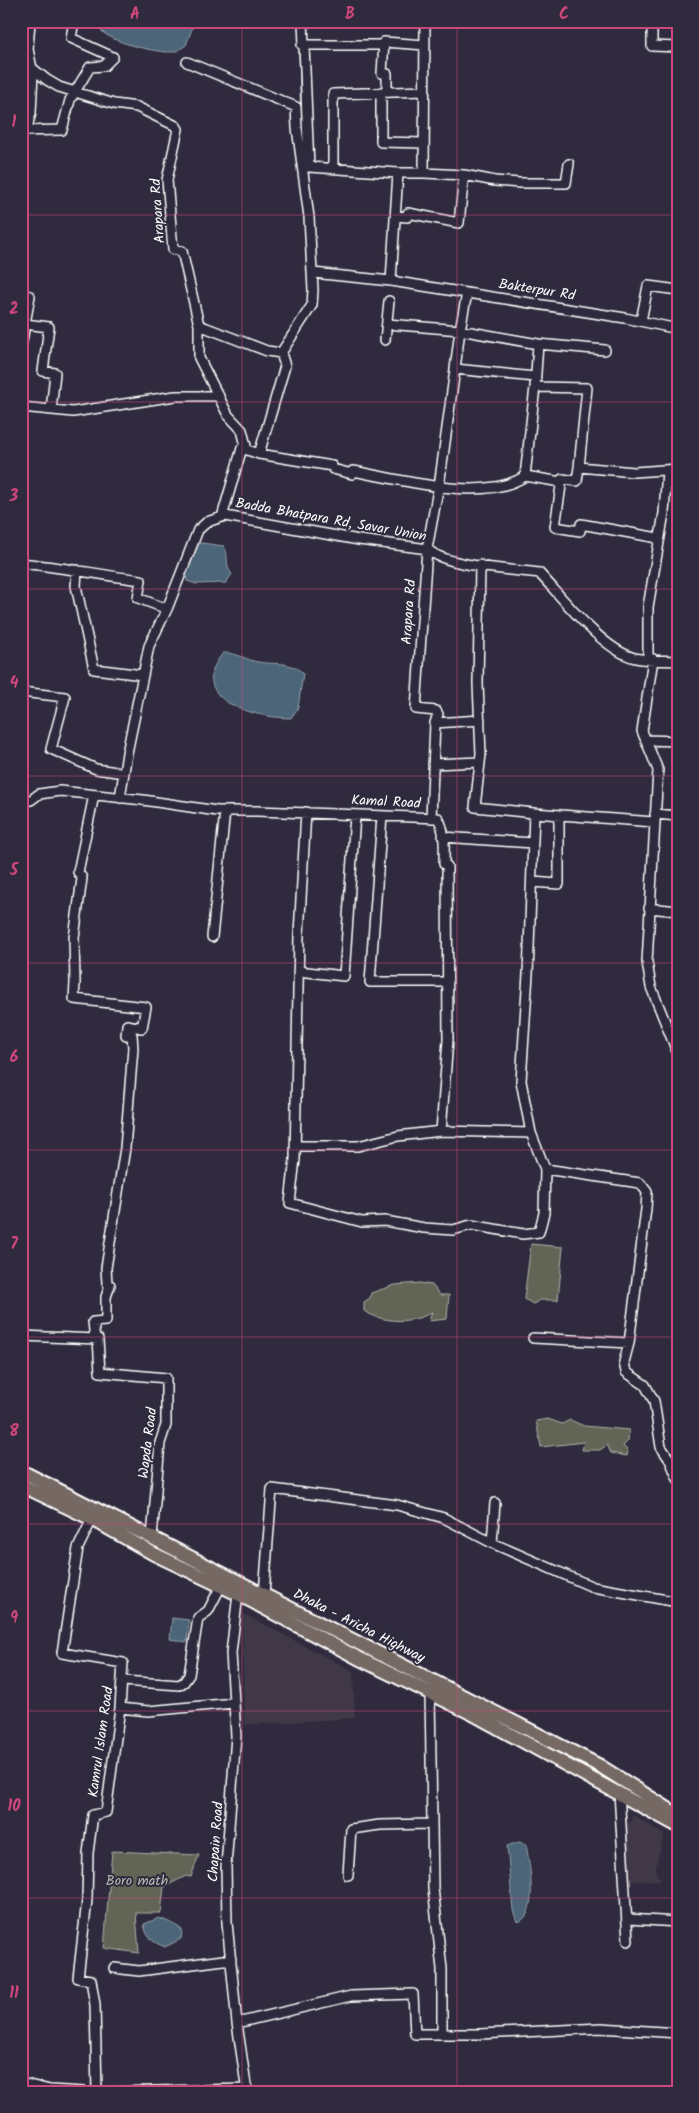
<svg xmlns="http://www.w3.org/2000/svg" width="699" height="2113" font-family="Kalam,sans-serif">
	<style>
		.built { fill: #413747 }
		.green { fill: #626557; stroke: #b0b2ab }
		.water { fill: #4d6578; stroke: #94a3ae }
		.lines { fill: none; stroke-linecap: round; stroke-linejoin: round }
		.stream { stroke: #94a3ae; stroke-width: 2.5 }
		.minor-casing { stroke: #fff; stroke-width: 12 }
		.highway-casing { stroke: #fff; stroke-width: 16 }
		.minor { stroke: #2f2a3d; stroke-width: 9 }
		.highway { stroke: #766964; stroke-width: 12 }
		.grid { fill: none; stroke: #ce467c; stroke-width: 1; stroke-opacity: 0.55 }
		.labels { text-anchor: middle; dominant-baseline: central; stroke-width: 4; stroke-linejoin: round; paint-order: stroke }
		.street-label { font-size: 14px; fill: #fff; stroke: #2f2a3d }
		.park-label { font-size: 14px; fill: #b8bab3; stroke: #2f2a3d }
		.neatline { fill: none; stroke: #ce467c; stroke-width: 2 }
		.grid-label { font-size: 16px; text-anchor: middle; font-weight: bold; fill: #ce467c }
	</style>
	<rect width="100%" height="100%" fill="#2f2a3d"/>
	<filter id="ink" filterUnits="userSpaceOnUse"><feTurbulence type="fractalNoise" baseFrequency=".02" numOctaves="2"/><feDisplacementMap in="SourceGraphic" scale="10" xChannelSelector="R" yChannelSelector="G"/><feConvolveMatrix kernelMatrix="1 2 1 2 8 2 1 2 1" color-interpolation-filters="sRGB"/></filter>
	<g filter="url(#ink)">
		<path class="built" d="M242,1613L353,1671L355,1718L244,1725Z
			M632,1814L664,1835L656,1867L657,1876L660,1877L661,1880L627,1881L622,1822H631Z"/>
		<path class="green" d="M531,1244L563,1247L558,1300H541L533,1304L524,1299Z
			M420,1283L432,1285L440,1295H449L447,1319L429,1321L432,1312C414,1324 382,1323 364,1311V1302L370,1298L371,1293L395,1285Z
			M548,1419L562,1424L570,1420L584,1426L629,1430L628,1441L623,1446L628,1451L627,1456L611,1453L607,1445L600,1450H582L584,1442L541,1447L536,1421Z
			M112,1851L199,1855L191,1877L186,1876L164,1887L161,1913H136L139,1953L104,1948Z"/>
		<path class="water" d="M102,21H195L186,45C182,48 178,51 172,52C157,53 108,42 100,29Z
			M202,543L224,546C230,555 224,566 232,574L226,583L196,584L187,581C184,569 191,555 198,544Z
			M223,653C236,652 246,660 258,662C275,665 288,660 303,673L298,708L291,718C255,718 184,700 223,653Z
			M172,1618L189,1620L187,1642L170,1639Z
			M519,1842L526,1844C529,1861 540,1918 517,1922L513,1910L507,1846Z
			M159,1918L174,1924L182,1930L181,1939L165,1947C152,1942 146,1937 144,1924Z"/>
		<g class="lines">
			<path class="stream" d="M299,24L302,134"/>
			<g class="minor-casing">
				<path id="minor" d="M303,21L309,167L398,173
					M652,21V46L678,47
					M384,42L382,73L387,74V92
					M302,45H381L384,42L425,45
					M187,62L296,107L297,128L309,217L313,290L312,305L281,353L267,351L199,325
					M32,68L47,80L59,87L114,104L137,107L176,126L178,129L167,180L173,249L182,251L199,325V358L228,415L242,430L247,450
					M381,92V142L424,143
					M21,131L62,130L70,100L90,67L104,66L113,57L71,38L74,21
					M21,133L28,124L31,113L33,74L28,49L30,21
					M333,167V94L425,91
					M424,173L464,175L495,181L519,183H566L569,164
					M396,216L407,217L408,213L459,223L464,175
					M313,273L391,281L398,173H424L425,21
					M391,281L625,318L678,329
					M467,293L460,330L538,344L535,387L587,388L579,467L634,472L678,469
					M21,294L30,296L25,324L49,327L43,371L55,373L51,410
					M641,321L648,286L678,290
					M387,324L460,330L455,369L535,377
					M385,340L389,301
					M538,344L605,350
					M21,347L25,324
					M535,387L525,476L561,482
					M21,407L73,412L175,396H219
					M259,454L285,366L281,353
					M579,467L577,481L562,479L555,527L580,531L581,524L658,538
					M222,517L242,448L259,454L332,466L333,469L352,474L353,471C399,479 484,504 525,476
					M21,563C62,567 100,575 141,580L138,598L167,609
					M480,565L478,684L481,754L475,807L534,813L528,974L521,1081L531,1133
					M77,570L76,586L94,669L143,675
					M648,659V607L664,513L667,470
					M653,659L642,731L658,770L647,962L651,987L678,1054
					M21,692L65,697L51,749L96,769L124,773
					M435,723L438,714L436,711L416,709L427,549L440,479L455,369
					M646,740L678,741
					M433,764L480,762
					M94,795L78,872L82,878L74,938L75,983L74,999L146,1007L142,1028L127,1025L126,1035H132L133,1048L125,1148L106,1268L107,1283L110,1285L106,1297V1321L93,1322L95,1339
					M120,798L127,753L149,646L167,609L198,530L207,522L225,516L359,540L428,549C442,566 515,570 539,573C562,597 602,650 635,658C648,661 664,660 678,661
					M21,801L31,800L39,794L60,791L143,800L217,811H257L438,818C446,832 444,848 444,864L447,866L448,1040L441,1131
					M306,812L299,934L295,1159L290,1203L362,1222L385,1221L424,1228L453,1230L471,1225L523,1234L539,1232L544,1213L545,1169
					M534,813L654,822
					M655,814L678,816
					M382,816L370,982H448
					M431,818L435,723L480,720
					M443,837L533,843
					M532,882L559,884V815
					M649,908L678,911
					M212,937L225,811
					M298,971L344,976L355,815
					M295,1146H358L398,1136L441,1131L531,1133L545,1169L640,1183L647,1192L646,1209L629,1343L624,1362L626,1372L645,1385L654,1401L661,1447L670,1460L678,1479
					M21,1336L98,1339L100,1372L166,1378V1425L160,1443L152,1538
					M533,1338L629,1343
					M92,1519L78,1548L62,1653L123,1663L120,1708L106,1812L93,1815L88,1853L87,1900L78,1978L91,1980L95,2005L97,2092
					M492,1543L495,1503
					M238,1594L231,1653L236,1736L226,1866L227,1923L237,2023L247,2092
					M264,1594L272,1489L397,1505L444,1518L492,1543L593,1587L678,1602
					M123,1681L179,1685L184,1682L189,1675L198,1618L208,1611L221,1586
					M430,1693L433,1888L442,1969V2034
					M120,1708L148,1711L234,1703
					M619,1792L628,1941
					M348,1875L351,1829L380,1825L432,1824
					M628,1919L678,1922
					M114,1968L139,1971L231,1959
					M237,2023L351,1996L413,1994L415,2034H480L601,2028L678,2033
					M21,2083L50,2090L84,2092
					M109,2092L248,2089"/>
			</g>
			<g class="highway-casing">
				<path id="highway" d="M21,1471L600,1766L678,1815
					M21,1485L92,1519L154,1554L238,1594L358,1658L471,1713L678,1826"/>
			</g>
			<use href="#minor" class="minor"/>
			<use href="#highway" class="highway"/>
		</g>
	</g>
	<path class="grid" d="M242,21V2092M457,21V2092M21,215H678M21,402H678M21,589H678M21,776H678M21,963H678M21,1150H678M21,1337H678M21,1524H678M21,1711H678M21,1898H678"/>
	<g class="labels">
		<g class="street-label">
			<text transform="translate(158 211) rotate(-94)">Arapara Rd</text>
			<text transform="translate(537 290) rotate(9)">Bakterpur Rd</text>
			<text transform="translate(331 520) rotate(10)">Badda Bhatpara Rd, Savar Union</text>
			<text transform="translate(409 612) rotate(-86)">Arapara Rd</text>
			<text transform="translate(386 802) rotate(3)">Kamal Road</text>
			<text transform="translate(148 1443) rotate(-83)">Wapda Road</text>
			<text transform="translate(359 1626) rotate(27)">Dhaka - Aricha Highway</text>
			<text transform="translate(101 1742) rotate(-82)">Kamrul Islam Road</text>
			<text transform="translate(216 1842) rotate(-86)">Chapain Road</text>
		</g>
		<g class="park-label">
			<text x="137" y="1881">Boro math</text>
		</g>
	</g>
	<rect width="699" height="2113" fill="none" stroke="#2f2a3d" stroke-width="55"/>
	<rect x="28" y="28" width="644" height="2058" class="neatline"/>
	<g class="grid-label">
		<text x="135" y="19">A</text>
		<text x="350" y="19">B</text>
		<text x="564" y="19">C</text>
		<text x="14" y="127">1</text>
		<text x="14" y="314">2</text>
		<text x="14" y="501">3</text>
		<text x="14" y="688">4</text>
		<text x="14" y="875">5</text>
		<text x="14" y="1062">6</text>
		<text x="14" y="1249">7</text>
		<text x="14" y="1436">8</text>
		<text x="14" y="1623">9</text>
		<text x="14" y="1811">10</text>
		<text x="14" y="1998">11</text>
	</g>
</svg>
